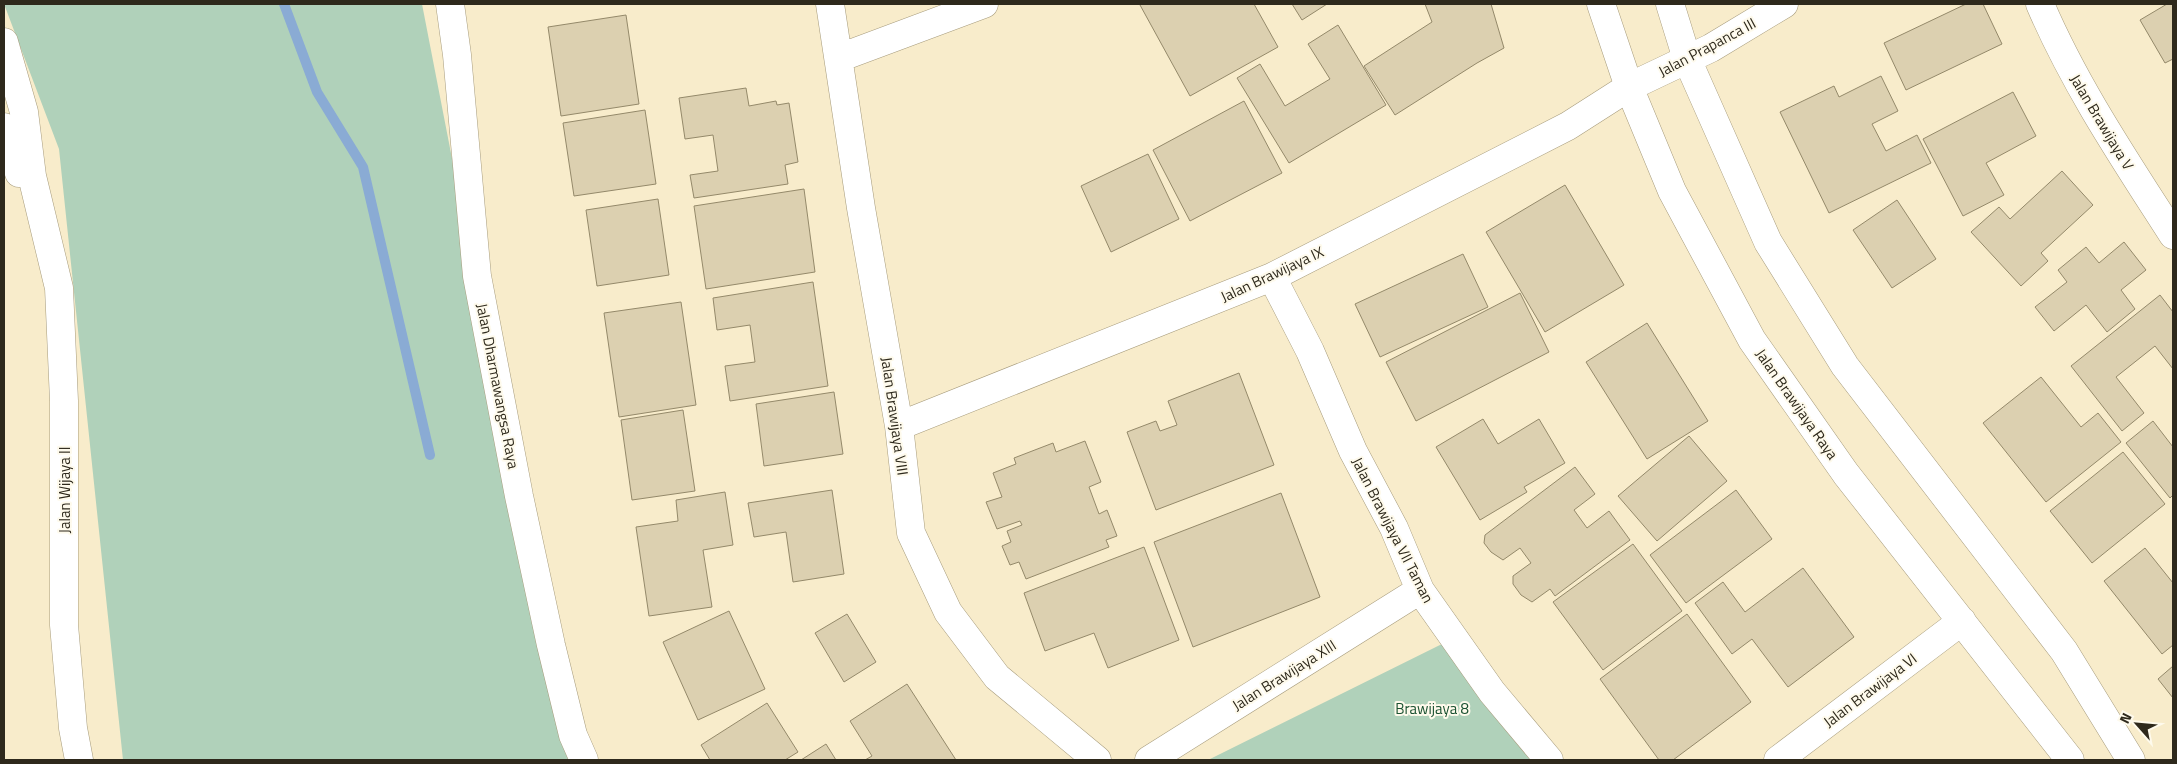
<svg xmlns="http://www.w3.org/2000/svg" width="2177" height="764" font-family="'Titillium Web',sans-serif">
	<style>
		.green { fill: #b0d1ba }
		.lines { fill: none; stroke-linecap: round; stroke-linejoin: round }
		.stream { stroke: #8aabd4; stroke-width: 10 }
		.building { fill: #dcd0b0; stroke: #94896a }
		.minor-casing { stroke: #a79c7d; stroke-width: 29 }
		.minor { stroke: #fff; stroke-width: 28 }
		.labels { text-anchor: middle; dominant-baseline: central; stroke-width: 4; stroke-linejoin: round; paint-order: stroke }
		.street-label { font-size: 15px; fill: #2e291c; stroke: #fefaec }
		.park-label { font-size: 15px; fill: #1a5131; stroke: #fefaec }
	</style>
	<rect width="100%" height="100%" fill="#f8eccb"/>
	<path class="green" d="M4,4H422L564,735L576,760H123L59,149Z
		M1448,641L1539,760H1208Z"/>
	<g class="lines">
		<path class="stream" d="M284,4L317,92L363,167L430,455"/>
	</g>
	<path class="building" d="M1142,4H1254L1278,47L1190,96L1140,5Z
		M1292,4H1327L1302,20Z
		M1425,4H1491L1504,48L1477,63L1395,115L1364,66L1432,22Z
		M1966,4H1983L2002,44L1906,90L1884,43Z
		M2167,4H2173V59L2165,63L2140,20Z
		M626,15L639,104L561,116L548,27Z
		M1338,25L1386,105L1289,163L1237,78L1260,64L1285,106L1330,79L1308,44Z
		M1881,76L1898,111L1872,124L1886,151L1917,135L1931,163L1829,213L1780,112L1834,86L1839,97Z
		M746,88L749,106L776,101L777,105L789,103L798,162L785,165L788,184L694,198L690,175L718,171L713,135L685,139L679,98Z
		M2013,92L2036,136L1986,163L2004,195L1963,216L1923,139Z
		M1244,101L1282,173L1190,221L1153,150Z
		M645,110L656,184L574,196L563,123Z
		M1148,154L1179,219L1111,252L1081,186Z
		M2062,171L2093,205L2041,253L2048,261L2021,286L1971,232L1999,207L2010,219Z
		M1565,185L1624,285L1545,332L1486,232Z
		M804,189L815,272L706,289L694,206Z
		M658,199L669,275L597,286L586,210Z
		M1897,200L1936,259L1892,288L1853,230Z
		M2124,242L2146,270L2121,290L2135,309L2107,332L2086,305L2054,331L2035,307L2067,282L2058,270L2086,247L2099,263Z
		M1463,254L1488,307L1380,357L1355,304Z
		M813,282L828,386L730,401L725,366L755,362L750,325L717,330L713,298Z
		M1520,293L1549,352L1416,421L1386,362Z
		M2160,295L2173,312V369L2155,346L2116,377L2144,413L2122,431L2071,366Z
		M681,302L696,405L619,417L604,313Z
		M1647,323L1708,421L1647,459L1586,362Z
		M1239,373L1274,465L1156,510L1127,432L1156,421L1160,431L1177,425L1168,401Z
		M2041,377L2081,427L2098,413L2121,442L2046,502L1983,423Z
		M834,392L843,454L764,466L756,404Z
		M683,410L695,491L632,500L621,420Z
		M1483,419L1498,444L1539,419L1565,463L1524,487L1527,492L1480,520L1436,447Z
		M2153,421L2173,447V495L2170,498L2126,443Z
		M1689,436L1727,481L1657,541L1618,496Z
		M1085,441L1101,482L1089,487L1099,514L1107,510L1117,536L1106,540L1109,547L1026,579L1019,562L1010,565L1002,546L1011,542L1007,531L1022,525L1020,521L997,529L986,502L1002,497L993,473L1016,464L1014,458L1053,443L1056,452Z
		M2123,452L2165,504L2092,563L2050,511Z
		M1575,467L1595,494L1574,510L1587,528L1609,511L1630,540L1555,596L1550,589L1532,602L1521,595L1513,584V576L1531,563L1520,548L1503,560L1491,552L1484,543L1485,535Z
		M832,490L844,574L793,582L786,532L754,537L748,503Z
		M1736,490L1772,539L1686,603L1650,555Z
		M725,492L733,545L703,550L712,607L649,616L636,527L678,521L676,500Z
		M1281,493L1320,597L1193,647L1154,542Z
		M1633,544L1682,611L1603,670L1553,602Z
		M1144,547L1179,640L1108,668L1094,633L1045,651L1024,593Z
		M2145,548L2173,583V645L2162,654L2104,581Z
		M1803,568L1854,637L1788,687L1752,639L1732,654L1695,603L1723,582L1745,612Z
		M729,611L765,689L698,720L663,642Z
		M847,614L876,662L844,682L815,633Z
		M1687,614L1751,702L1673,760H1659L1600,679Z
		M2173,666V698L2158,679Z
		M907,684L956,760H865L872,756L850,721Z
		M767,703L798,752L785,760H710L701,745Z
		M826,744L836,760H801Z"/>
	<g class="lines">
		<g class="minor-casing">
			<path id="minor" d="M450,4L457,55L477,276L519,496L551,645L573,735L584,760
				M830,4L861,208L899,426L911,533L948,612L997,677L1097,760
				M1601,4L1629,87L1672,191L1752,340L1846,474L2070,760
				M1670,4L1687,59L1768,242L1845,366L2064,651L2131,760
				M2040,4C2075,86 2125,160 2173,235
				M4,42L24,112L32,176L59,288L64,401V625L73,728L79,760
				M839,58L984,4
				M4,127L19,173
				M1272,277L1310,351L1353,451L1394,528L1420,590L1492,692L1549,760
				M899,426L1272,277L1568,126L1629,87L1711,48L1784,4
				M1149,760L1420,590
				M1778,760L1962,621"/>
		</g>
		<use href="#minor" class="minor"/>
	</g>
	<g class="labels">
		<g class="street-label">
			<text transform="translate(1707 47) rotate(-28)">Jalan Prapanca III</text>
			<text transform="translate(2102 122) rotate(59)">Jalan Brawijaya V</text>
			<text transform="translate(1272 274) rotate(-25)">Jalan Brawijaya IX</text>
			<text transform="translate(498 386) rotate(79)">Jalan Dharmawangsa Raya</text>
			<text transform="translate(1797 404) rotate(55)">Jalan Brawijaya Raya</text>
			<text transform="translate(895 416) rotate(82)">Jalan Brawijaya VIII</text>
			<text transform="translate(64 490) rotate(-90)">Jalan Wijaya II</text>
			<text transform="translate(1393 530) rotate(63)">Jalan Brawijaya VII Taman</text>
			<text transform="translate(1284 675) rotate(-32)">Jalan Brawijaya XIII</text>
			<text transform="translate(1870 690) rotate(-37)">Jalan Brawijaya VI</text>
		</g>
		<g class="park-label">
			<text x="1432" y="708">Brawijaya 8</text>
		</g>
	</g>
	<rect width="2177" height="764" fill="none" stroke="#2e291c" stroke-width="10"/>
	<g transform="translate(2137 724) rotate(297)" stroke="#fefaec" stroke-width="4" paint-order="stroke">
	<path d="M0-4L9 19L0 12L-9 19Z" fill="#2e291c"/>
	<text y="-8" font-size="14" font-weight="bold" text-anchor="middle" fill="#2e291c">N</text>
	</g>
</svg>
